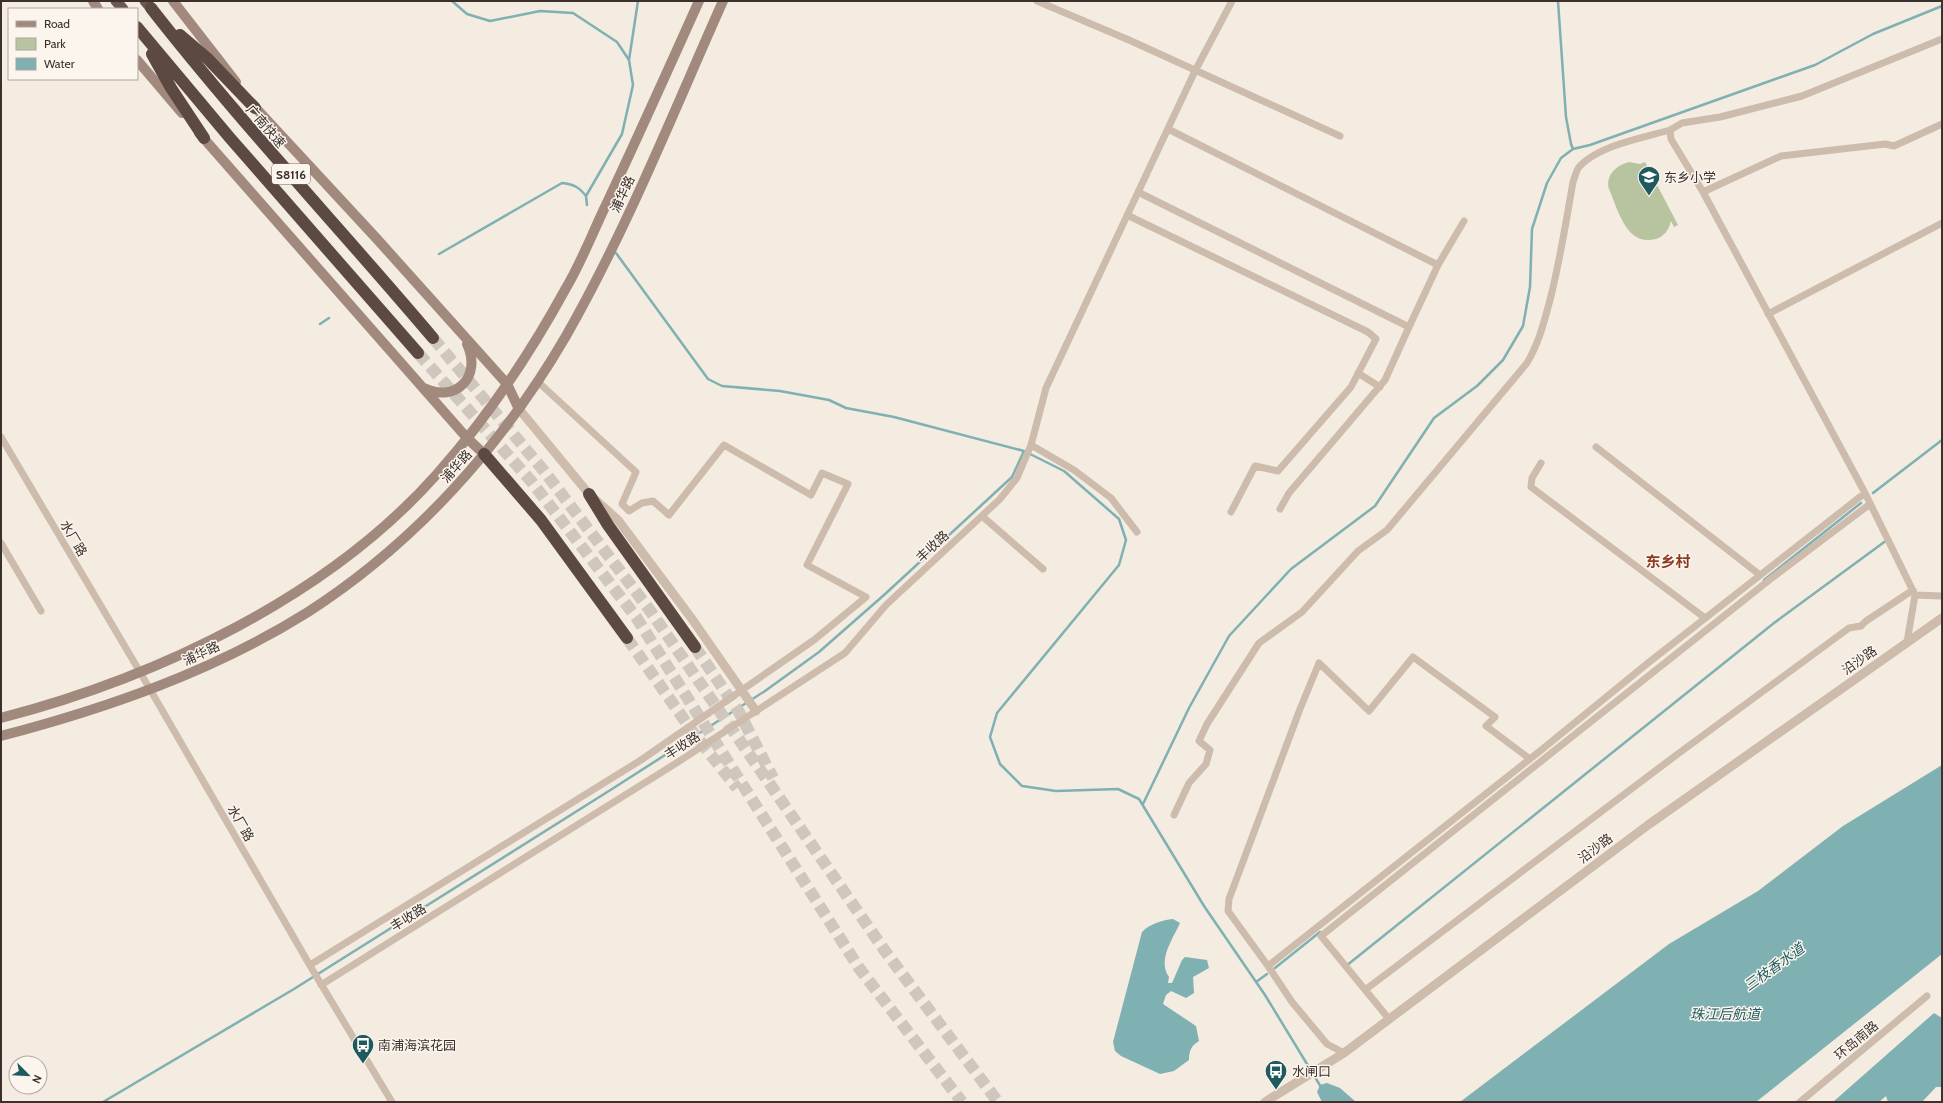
<svg xmlns="http://www.w3.org/2000/svg" width="1943" height="1103" font-family="Cabin,'Noto Sans SC',sans-serif">
	<style>
		.green { fill: #b8c4a0 }
		.water { fill: #7fb0b2 }
		.lines { fill: none; stroke-linecap: round; stroke-linejoin: round }
		.stream { stroke: #7fb0b2; stroke-width: 2.5 }
		.motorway-tunnel { stroke: #cfc6bd; stroke-width: 12; stroke-dasharray: 12 6; stroke-linecap: butt }
		.minor { stroke: #cdbbac; stroke-width: 7 }
		.tertiary { stroke: #cdbbac; stroke-width: 9 }
		.secondary { stroke: #a18a7d; stroke-width: 10 }
		.trunk { stroke: #6c584f; stroke-width: 11 }
		.motorway { stroke: #5c4a42; stroke-width: 12 }
		.labels { text-anchor: middle; dominant-baseline: central; stroke-width: 3; stroke-linejoin: round; paint-order: stroke }
		.shield { fill: #fbf5ee; stroke: #756b66; stroke-width: 1 }
		.shield-label { font-size: 12px; font-weight: bold; fill: #3b302b }
		.street-label { font-size: 13px; fill: #3b302b; stroke: #fbf5ee }
		.poi-label { font-size: 13px; fill: #3b302b; stroke: #fbf5ee; text-anchor: start }
		.water-label { font-size: 14px; font-style: italic; fill: #1f5a5e; stroke: #fbf5ee }
		.quarter-label { font-size: 15px; font-weight: bold; fill: #8c3b22; stroke: #fbf5ee }
	</style>
	<rect width="100%" height="100%" fill="#f4ebe1"/>
	<path class="green" d="M1629,162L1640,164L1645,162L1678,225L1674,227L1671,221C1669,229 1665,236 1656,239C1626,247 1618,209 1609,189C1605,175 1617,165 1629,162Z"/>
	<path class="water" d="M1942,765V954L1756,1102H1460L1669,944L1758,891L1843,826Z
		M1173,919L1180,923C1173,939 1157,960 1169,977L1168,983H1172L1182,960L1185,957L1207,960L1209,968L1193,977L1194,993L1186,998L1171,991L1166,995L1163,1004L1196,1026L1199,1041C1191,1046 1189,1051 1189,1060L1174,1071L1160,1074L1121,1056L1115,1051L1113,1042L1142,932C1149,924 1163,920 1173,919Z
		M1934,1013L1942,1018V1087H1936L1922,1102H1888L1886,1096L1879,1102H1833Z
		M1327,1083L1340,1088L1356,1102H1322L1317,1092L1320,1085Z"/>
	<g class="lines">
		<path class="stream" d="M452,1L467,14L490,21L540,11L573,13L617,42L629,60L633,85L622,134L586,196L587,205
			M629,60L638,1
			M1573,149L1590,145L1815,65L1873,34L1942,6
			M616,253L708,379L722,386L780,391L829,400L846,408L894,417L1024,451L1064,471L1119,519L1126,540L1119,565L997,713L990,737L1000,764L1022,786L1056,791L1118,789L1139,799L1204,906L1265,995L1321,1087
			M439,254L562,183C573,184 579,187 586,196
			M320,324L329,318
			M1873,493L1942,440
			M1764,580L1861,503
			M1143,804L1189,708L1229,636L1291,569L1375,506L1434,418L1477,386L1503,360L1523,326L1530,287L1532,229L1547,183L1561,158L1573,149L1571,144L1566,117L1558,1
			M1346,966L1774,623L1887,540
			M1275,968L1320,932
			M1256,982L1267,974
			M103,1102L294,989L612,789L765,691L819,652L884,595L1012,477L1024,451"/>
		<path class="motorway-tunnel" d="M433,338L544,471L649,609L885,951L998,1102
			M418,353L531,481L636,617L859,968L962,1102
			M627,638L692,731L737,788
			M695,647L739,712L773,778"/>
		<path class="minor" d="M1037,1L1129,40L1340,136
			M1168,129L1438,265
			M1138,192L1409,327L1438,265L1464,221
			M1703,192L1781,156L1885,144L1894,146L1942,124
			M1127,215L1368,332L1376,339L1351,387L1278,471L1255,466L1231,512
			M1768,314L1942,223
			M1358,373L1380,387
			M1,437L140,672L312,969L392,1102
			M1031,445L1074,470L1111,498L1137,532
			M1596,447L1760,575
			M1541,463L1532,478L1531,487L1705,618
			M1280,509L1289,493L1385,380L1409,327
			M982,516L1043,569
			M1,543L41,611
			M1915,595L1942,596
			M1907,642L1915,595L1865,493L1703,192L1671,139L1670,130L1682,123L1720,117L1802,96L1942,39
			M1174,815L1189,783L1206,764L1210,750L1199,741L1207,724L1259,643L1302,612L1358,551L1387,530L1527,363C1539,343 1544,322 1550,300C1560,261 1566,221 1573,182C1575,177 1576,171 1579,167C1599,145 1643,138 1670,130
			M310,965L641,760L814,640L866,597L807,565L848,484L822,473L811,495L724,445L669,515L653,501L642,503L629,511L622,504L636,472L537,381
			M1268,966L1228,911L1229,899L1300,709L1319,663L1369,711L1413,657L1495,717L1486,726L1530,759
			M321,985L678,762L845,653L886,605L1000,499L1017,478L1031,445L1046,388L1195,71L1232,1
			M1365,990L1675,756L1849,628L1861,626L1866,621L1913,590
			M1389,1019L1321,936L1768,581L1870,504
			M1344,1053L1327,1044L1292,1002L1268,966L1540,751L1648,663L1865,493
			M1800,1102L1927,996"/>
		<path class="tertiary" d="M519,409L589,494L618,520L692,619L756,711
			M1265,1102L1344,1053L1648,825L1942,618"/>
		<path class="secondary" d="M93,1L98,9
			M173,1L236,82
			M137,60L182,113
			M251,103L377,239L507,384L519,409
			M199,133L467,438L484,454
			M424,388C457,404 482,375 467,344
			M1,718C158,677 328,597 437,474C487,418 530,354 566,288C581,263 592,234 605,207C637,139 668,70 699,1
			M1,736C108,708 214,671 308,612C415,543 502,446 566,336C627,229 673,113 723,1"/>
		<path class="trunk" d="M116,1L123,9
			M145,1L151,8"/>
		<path class="motorway" d="M151,8C240,122 340,228 433,338
			M137,27L230,138L418,353
			M180,35L207,58L255,108
			M152,54L171,88L204,138
			M484,454L541,520L627,638
			M589,494L608,525L695,647"/>
	</g>
	<defs>
		<g id="school-pin" transform="scale(1.15)"><path d="M0 17L-7.5 6A9.5 9.5 0 1 1 7.5 6Z" fill="#1f5a5e" stroke="#fbf5ee"/><path d="M0-5L7-2L0 1L-7-2ZM-4 1L0 2.5L4 1V4Q0 6-4 4Z" fill="#fff"/></g>
		<g id="bus-pin" transform="scale(1.15)"><path d="M0 17L-7.5 6A9.5 9.5 0 1 1 7.5 6Z" fill="#1f5a5e" stroke="#fbf5ee"/><path d="M-5-6H5V4H4V6H2V4H-2V6H-4V4H-5ZM-3.5-4V0h7V-4ZM-3.5 1.2v1.5H-2V1.2ZM2 1.2v1.5H3.5V1.2Z" fill="#fff"/></g>
	</defs>
	<g fill-rule="evenodd">
		<use href="#school-pin" x="1649" y="177"/>
		<use href="#bus-pin" x="363" y="1045"/>
		<use href="#bus-pin" x="1276" y="1071"/>
	</g>
	<g class="labels">
		<rect class="shield" x="272" y="164" width="38" height="20" rx="3"/>
		<g class="shield-label">
			<text x="291" y="174">S8116</text>
		</g>
		<g class="street-label">
			<text transform="translate(266 126) rotate(49)">广南快速</text>
			<text transform="translate(622 194) rotate(-65)">浦华路</text>
			<text transform="translate(456 466) rotate(-48)">浦华路</text>
			<text transform="translate(74 538) rotate(59)">水厂路</text>
			<text transform="translate(932 546) rotate(-43)">丰收路</text>
			<text transform="translate(201 653) rotate(-25)">浦华路</text>
			<text transform="translate(1859 660) rotate(-35)">沿沙路</text>
			<text transform="translate(682 745) rotate(-33)">丰收路</text>
			<text transform="translate(241 823) rotate(60)">水厂路</text>
			<text transform="translate(1595 848) rotate(-37)">沿沙路</text>
			<text transform="translate(408 917) rotate(-32)">丰收路</text>
			<text transform="translate(1856 1040) rotate(-40)">环岛南路</text>
		</g>
		<g class="poi-label">
			<text x="1664" y="177">东乡小学</text>
			<text x="378" y="1045">南浦海滨花园</text>
			<text x="1292" y="1071">水闸口</text>
		</g>
		<g class="water-label">
			<text transform="translate(1774 967) rotate(-36)">三枝香水道</text>
			<text x="1725" y="1014">珠江后航道</text>
		</g>
		<g class="quarter-label">
			<text x="1668" y="562">东乡村</text>
		</g>
	</g>
	<rect width="1943" height="1103" fill="none" stroke="#3b302b" stroke-width="4"/>
	<rect x="8" y="8" width="130" height="72" fill="#fbf5ee" stroke="#aea6a0"/>
	<rect x="16" y="21" width="20" height="6" fill="#a18a7d" stroke="#aea6a0"/>
	<text x="44" y="28" font-size="12" fill="#3b302b">Road</text>
	<rect x="16" y="38" width="20" height="12" fill="#b8c4a0" stroke="#aea6a0"/>
	<text x="44" y="48" font-size="12" fill="#3b302b">Park</text>
	<rect x="16" y="58" width="20" height="12" fill="#7fb0b2" stroke="#aea6a0"/>
	<text x="44" y="68" font-size="12" fill="#3b302b">Water</text>
	<g transform="translate(28 1075) rotate(114)"><circle r="19" fill="#fbf5ee" stroke="#aea6a0"/>
	<path d="M0-3L7 15L0 10L-7 15Z" fill="#1f5a5e"/>
	<text y="-6" font-size="11" font-weight="bold" text-anchor="middle" fill="#3b302b">N</text>
	</g>
</svg>
